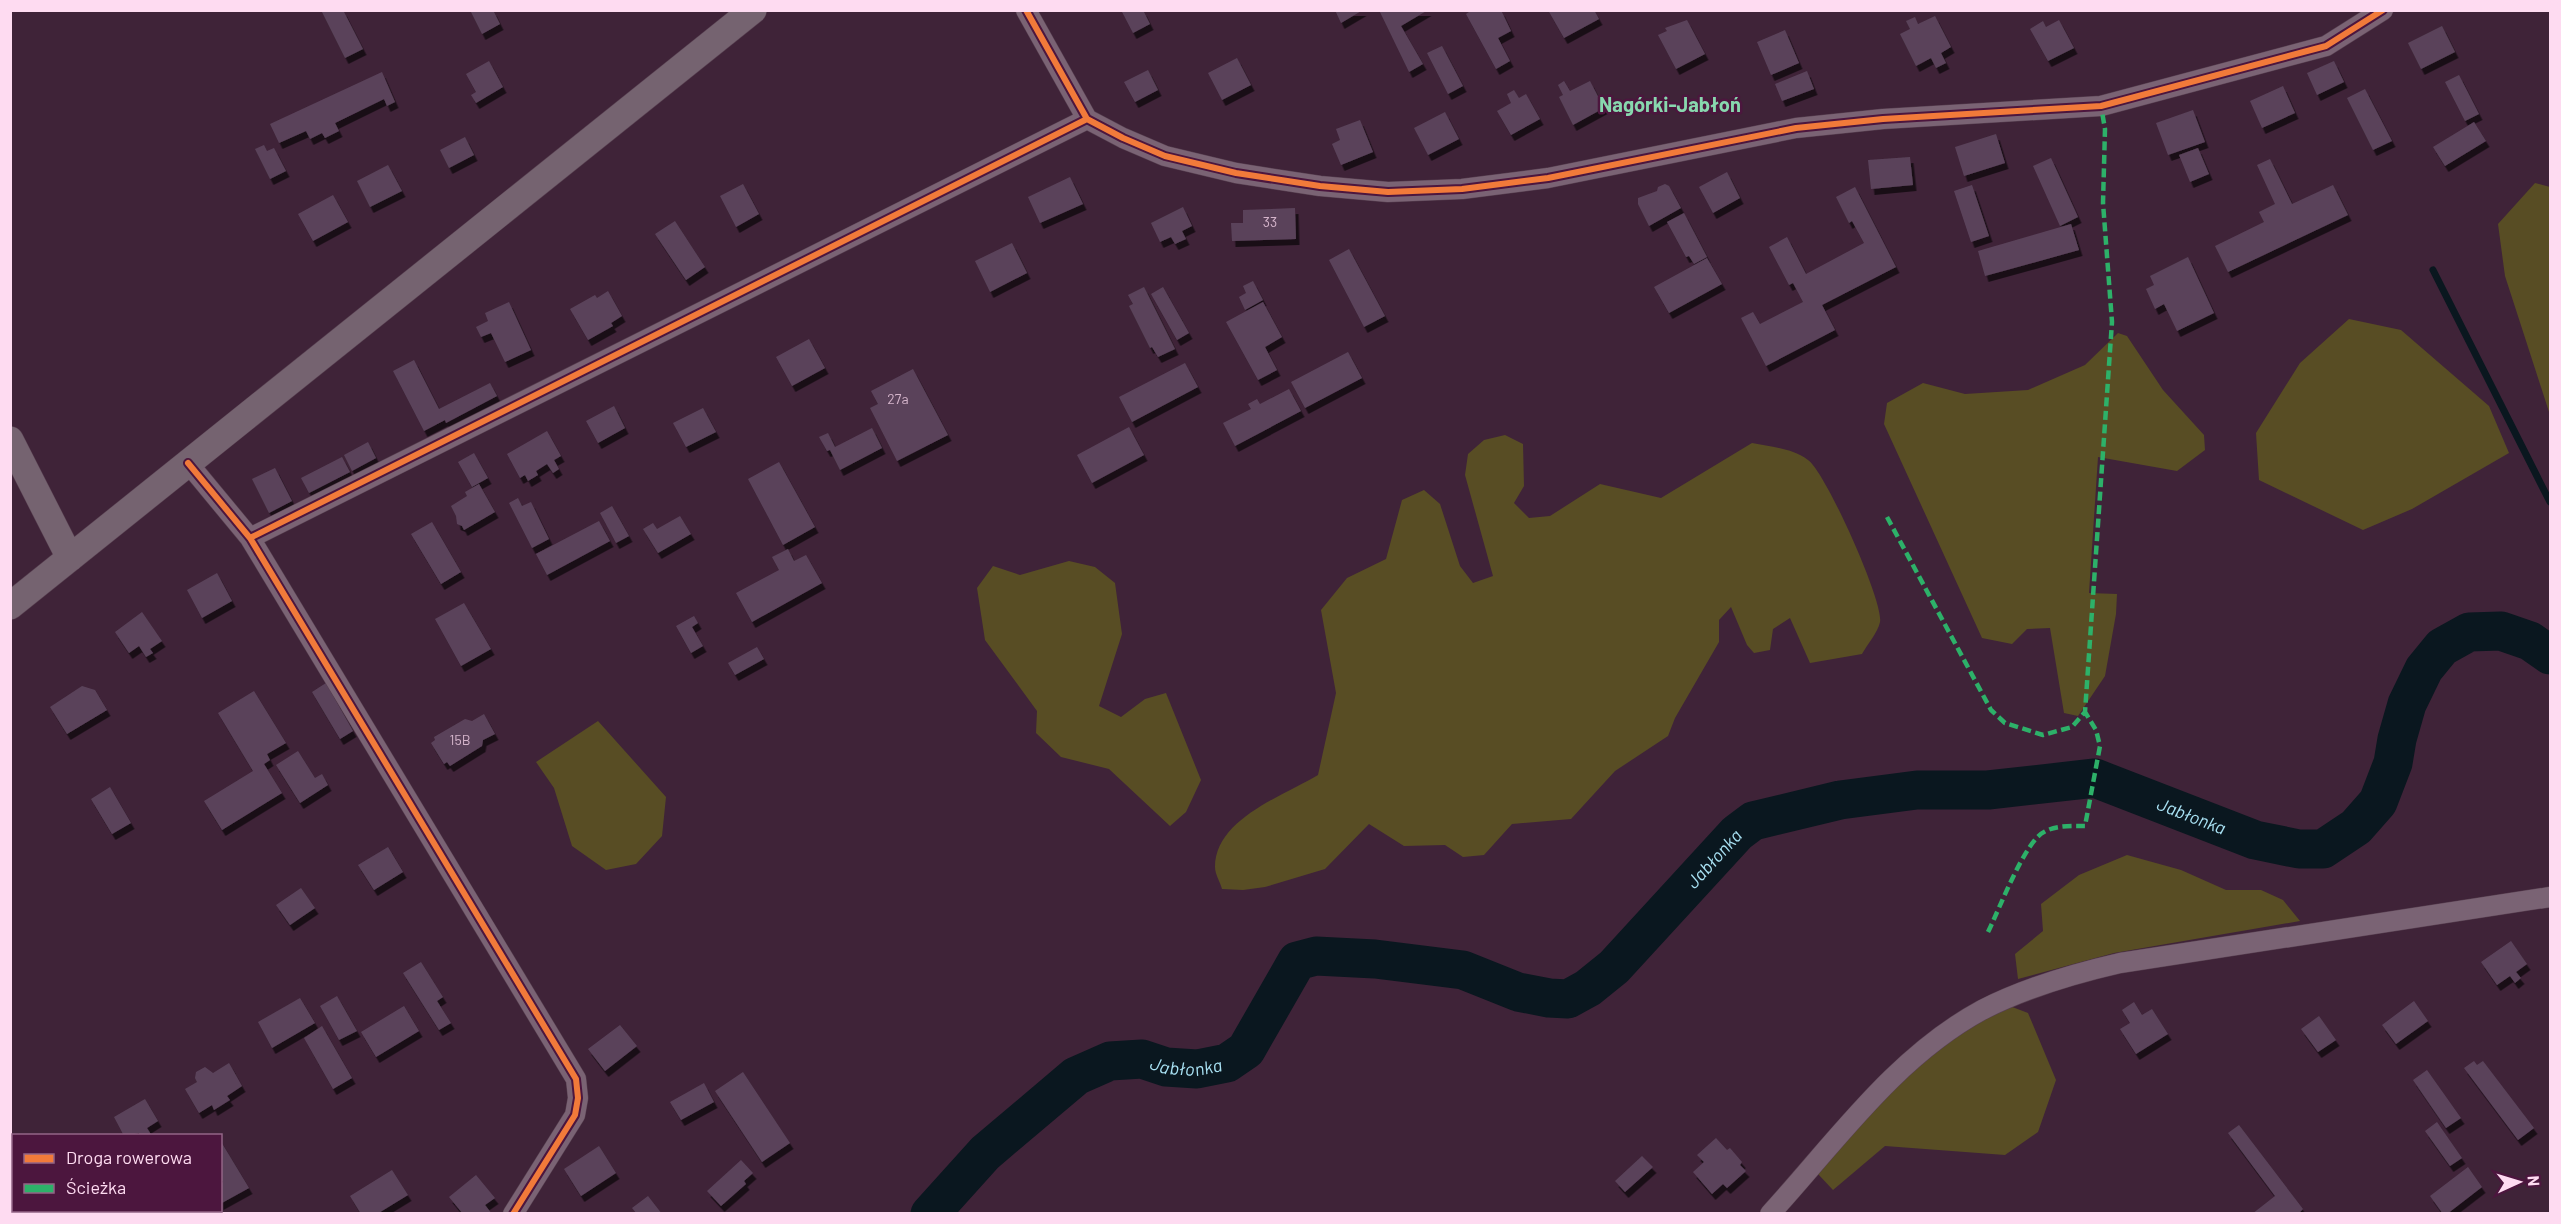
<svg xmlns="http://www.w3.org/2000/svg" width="2561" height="1224" font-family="Barlow,sans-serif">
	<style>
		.green { fill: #584d24 }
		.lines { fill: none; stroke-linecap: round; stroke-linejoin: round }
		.stream { stroke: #0a171f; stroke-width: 7 }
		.river { stroke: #0a171f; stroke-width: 39 }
		.building { fill: #5a435a; filter: url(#shadow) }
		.street-casing { stroke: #584051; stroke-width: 21 }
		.secondary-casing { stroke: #584051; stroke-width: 28 }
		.street { stroke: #7a6374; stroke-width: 20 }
		.secondary { stroke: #756370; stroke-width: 27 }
		.quiet { stroke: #2db169; stroke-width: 4.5; stroke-dasharray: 9 4.5; stroke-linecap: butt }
		.cycleway-casing { stroke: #4c163e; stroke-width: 10 }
		.cycleway { stroke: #f17a3a; stroke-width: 6 }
		.labels { text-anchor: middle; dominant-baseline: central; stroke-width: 5; stroke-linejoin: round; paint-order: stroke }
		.number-label { font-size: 14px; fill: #d5b5cb }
		.water-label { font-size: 18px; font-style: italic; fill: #a9e2f4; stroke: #4c163e }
		.quarter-label { font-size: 20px; font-weight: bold; fill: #88d8ae; stroke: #4c163e }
	</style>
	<defs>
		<filter id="shadow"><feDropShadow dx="3.5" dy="6" stdDeviation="0" flood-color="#0009"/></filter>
	</defs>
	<rect width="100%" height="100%" fill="#3f2338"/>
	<path class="green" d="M2535,183L2550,187V415L2505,276L2498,224Z
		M2349,319L2401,330L2489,406L2509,453L2412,509L2363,530L2259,480L2256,433L2300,363Z
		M2118,333L2127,336L2163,390L2204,435L2205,450L2177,471L2098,457L2089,593L2117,594L2116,614L2105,676L2078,716L2064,713L2050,628L2027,629L2012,644L1982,638L1884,424L1887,403L1923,383L1965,394L2028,390L2085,365Z
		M1505,435L1523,444L1524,486L1514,503L1529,518L1550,516L1600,484L1661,498L1752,443C1771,447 1792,448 1808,460C1825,471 1884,602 1880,622C1878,632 1867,645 1862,654L1810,663L1790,618L1773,629L1770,650L1754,653L1747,645L1731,607L1719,620V642L1675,718L1668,736L1615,771L1571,819L1512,824L1484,855L1463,857L1445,845L1404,846L1369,824L1325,869L1265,887L1243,890L1222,889C1220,882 1215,874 1215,867C1215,819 1283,796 1318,775L1336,693L1321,610L1347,578L1386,559L1402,500L1424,490L1440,504L1460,566L1473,583L1493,576L1465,475L1468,454L1484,440Z
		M1069,561L1095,567L1115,583L1122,634L1099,706L1121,717L1145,699L1166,693L1201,780L1186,812L1170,826L1109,769L1061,757L1036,733L1037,711L985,640L977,588L993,566L1020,575Z
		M598,721L666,797L662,836L636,864L606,870L572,846L554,788L536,762Z
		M2127,855L2181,870L2226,890H2261L2283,900L2300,921L2114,953L2018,979L2015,954L2043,931L2041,904L2079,875Z
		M2007,1005L2028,1013L2056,1080L2038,1132L2005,1155L1885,1146L1833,1190L1818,1174L1878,1098L1934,1051Z"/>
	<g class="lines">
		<path class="stream" d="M2433,270L2550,502"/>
		<path class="river" id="s1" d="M930,1214L985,1153L1076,1076L1110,1061L1142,1059L1166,1067L1197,1069L1227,1063L1246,1050L1297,961L1316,956L1375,959L1463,970L1518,992L1549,998L1568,999L1588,988L1614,967L1737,833L1753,821L1840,800L1917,790H1988L2095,778L2255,840L2299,849H2323L2356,827L2378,802L2393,763L2397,739L2407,704L2424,669L2442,647L2469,632L2501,631L2530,641L2550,655"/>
	</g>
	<path class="building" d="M321,10H343L363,49L345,58Z
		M470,10H493L500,24L482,34Z
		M1121,10H1143L1150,24L1133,33Z
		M1335,10H1363L1341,23Z
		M1379,10H1428L1401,26L1423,64L1409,72Z
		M1472,10H1501L1511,31L1498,38L1510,61L1496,69L1466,14Z
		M1548,10H1594L1599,19L1564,38Z
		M1935,16L1951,47L1941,53L1946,63L1936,68L1931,58L1916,66L1900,34L1910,29L1906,21L1915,17L1918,24Z
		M1687,20L1705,54L1676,69L1658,35L1667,31L1665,28Z
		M2059,20L2074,48L2048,61L2030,29L2043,21L2046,27Z
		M2442,26L2455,52L2421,69L2408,43Z
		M1785,30L1799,63L1771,75L1757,42Z
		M1442,46L1463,86L1448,94L1427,53Z
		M1237,58L1251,85L1222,100L1208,73Z
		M489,61L503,87L476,103L471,95L476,92L466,74Z
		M2334,61L2344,82L2317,95L2307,73Z
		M1148,70L1158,90L1135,102L1124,82Z
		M1807,71L1814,89L1782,101L1775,84Z
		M382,72L395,102L387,106L384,99L335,123L339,131L325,138L322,133L310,139L306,131L279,143L270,124Z
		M2459,75L2479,114L2465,121L2445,82Z
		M1564,81L1570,91L1590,81L1604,108L1573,125L1559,97L1563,95L1558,85Z
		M2283,86L2295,113L2262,128L2250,101Z
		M2365,89L2392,141L2373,150L2347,98Z
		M1514,90L1519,98L1526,94L1540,119L1511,135L1497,111L1511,103L1507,94Z
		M2193,110L2205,142L2168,155L2156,123Z
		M1445,112L1459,139L1428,155L1414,128Z
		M1360,120L1373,152L1341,165L1332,144L1340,140L1336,129Z
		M2474,122L2486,141L2445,166L2433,147Z
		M1996,134L2005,163L1964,176L1955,147Z
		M465,137L474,155L449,168L440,150Z
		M264,145L267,151L274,148L286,171L270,179L255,149Z
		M2198,148L2209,174L2190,182L2179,155Z
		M1910,157L1913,185L1871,189L1868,160Z
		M2051,158L2078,217L2060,226L2033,166Z
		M2270,159L2292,204L2333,185L2348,215L2228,272L2215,246L2264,222L2259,212L2275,204L2257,165Z
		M388,165L402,191L370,207L357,181Z
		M1727,172L1740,198L1713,213L1699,187Z
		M1070,177L1083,204L1040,223L1028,197Z
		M743,184L759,214L736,227L720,196Z
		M1665,184L1669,186L1681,208L1649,226L1638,204V198L1657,191L1658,187Z
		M1972,185L1989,236L1971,242L1954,191Z
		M1855,187L1896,267L1822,305L1835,330L1766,366L1741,318L1753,312L1760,324L1803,302L1793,283L1789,285L1769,247L1787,237L1806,274L1864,243L1852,221L1849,223L1836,197Z
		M333,195L348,222L313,241L298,214Z
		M1183,207L1192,226L1182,231L1186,239L1175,244L1171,237L1160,242L1151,223Z
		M1295,208L1296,239L1232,241L1231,223H1243V210Z
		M1684,213L1707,257L1694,264L1689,256L1686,257L1667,222Z
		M675,221L705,267L686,280L655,234Z
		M2071,224L2079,250L1985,276L1978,251Z
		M1012,243L1027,273L990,292L975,261Z
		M1349,249L1385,316L1364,327L1329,260Z
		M2188,257L2214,313L2177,331L2164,304L2155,309L2146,289L2154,285L2150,276Z
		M1707,258L1722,284L1669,313L1654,287Z
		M1253,281L1263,300L1245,310L1239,297L1246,293L1243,286Z
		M1144,287L1175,349L1158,357L1152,347L1150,348L1129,306L1133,304L1128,295Z
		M1163,287L1189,333L1177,340L1151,294Z
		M608,291L622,316L611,323L613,326L588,340L570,309L595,295L597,298Z
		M509,302L531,350L505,362L491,333L481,337L476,327L488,321L485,313Z
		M1263,302L1282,337L1265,347L1277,370L1258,380L1226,322Z
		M809,339L825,368L792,386L776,357Z
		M1348,352L1362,378L1305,408L1291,382Z
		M414,360L439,409L490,383L497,396L446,423L445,420L424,431L393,371Z
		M1185,363L1198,387L1132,422L1119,397Z
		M913,369L948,435L897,461L870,408L878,404L871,391Z
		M1289,389L1301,411L1235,446L1223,423L1251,409L1248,404L1257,399L1260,404Z
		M614,406L625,428L598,443L586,421Z
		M703,408L716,432L686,447L673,423Z
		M1129,427L1144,455L1092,483L1077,455Z
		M872,428L882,448L840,470L830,450L827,451L819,437L828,433L835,447Z
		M547,431L561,456L554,460L559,469L553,473L547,464L536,471L538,475L528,481L525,475L520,478L507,454Z
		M368,442L376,458L352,471L344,455Z
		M474,453L488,478L472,487L458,462Z
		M342,457L350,472L309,493L301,478Z
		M779,462L815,527L783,545L748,479Z
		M275,468L292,501L269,513L252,479Z
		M479,484L495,512L464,530L462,526L457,524L456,516L451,506L467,496L465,492Z
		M518,498L522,506L531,502L549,539L532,548L509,503Z
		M612,506L629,536L616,543L600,513Z
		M680,516L691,534L658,553L643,529L653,523L657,529Z
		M599,521L610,541L547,575L536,554Z
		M432,522L461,572L441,584L411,534Z
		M788,549L794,561L806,555L822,583L752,622L736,593L779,570L772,557Z
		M217,573L232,601L202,618L187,590Z
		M464,603L491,649L461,666L435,619Z
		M142,612L162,641L150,649L153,653L146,657L139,646L129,653L115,632Z
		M694,616L698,623L692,627L703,646L691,653L676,626Z
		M757,647L764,659L735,675L728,663Z
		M326,683L353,731L340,739L312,692Z
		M82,686L95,690L107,710L67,734L50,707Z
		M254,691L286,743L267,754L270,760L264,764L282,793L222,830L204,801L253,771L218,713Z
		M484,714L495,734L483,740L482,746L450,766L447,762L444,764L431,743L435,740L434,737L465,719L472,721Z
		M298,751L315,778L322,774L328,785L300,803L276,765Z
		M110,787L131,823L112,834L91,799Z
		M388,847L403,872L374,890L358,865Z
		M301,888L315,908L290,925L276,905Z
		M2511,941L2527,964L2516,972L2521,978L2515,983L2510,976L2497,985L2481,962Z
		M421,962L443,997L437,1001L451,1023L439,1030L403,973Z
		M337,996L357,1031L339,1040L320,1006Z
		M300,998L315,1023L272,1048L258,1022Z
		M2414,1001L2428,1021L2396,1044L2382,1025Z
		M2134,1002L2142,1015L2152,1009L2168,1034L2136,1054L2120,1029L2130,1023L2122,1010Z
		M404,1006L419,1031L376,1057L361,1032Z
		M2319,1016L2336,1040L2318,1052L2301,1029Z
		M620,1025L637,1046L605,1071L588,1049Z
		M322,1026L352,1078L333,1089L304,1038Z
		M2474,1061L2477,1065L2483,1061L2534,1128L2518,1140L2464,1068Z
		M229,1063L242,1086L227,1096L230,1100L214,1110L212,1105L199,1113L185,1089L197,1082L195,1078L196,1072L205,1067L213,1073Z
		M2427,1070L2461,1118L2446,1128L2413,1080Z
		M743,1072L790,1143L762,1162L715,1091Z
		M704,1083L714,1102L681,1120L670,1102Z
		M145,1099L158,1121L147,1128L152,1136H140L139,1133L124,1136L114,1117Z
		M2437,1122L2462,1158L2450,1166L2425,1131Z
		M2239,1125L2303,1209L2298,1214H2252L2275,1196L2228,1133Z
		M1716,1138L1727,1150L1730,1148L1742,1162L1740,1165L1746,1171L1727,1188L1723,1184L1712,1194L1693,1172L1704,1162L1697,1155Z
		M220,1140L249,1188L220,1204V1184L223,1182L220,1177Z
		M599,1146L616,1173L581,1196L564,1169Z
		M1642,1156L1653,1167L1625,1192L1615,1181Z
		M741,1160L753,1173L744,1181L746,1184L721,1206L707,1191Z
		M2468,1167L2482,1187L2447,1214H2443L2430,1196Z
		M392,1170L408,1195L377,1214H361L350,1196Z
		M476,1175L495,1198L485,1205L492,1214H463L449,1197Z
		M648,1196L662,1214H637L632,1208Z"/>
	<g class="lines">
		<g class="street-casing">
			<path id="street" d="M1026,10L1087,119L1123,138L1165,156L1236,173L1320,186L1388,192L1462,189L1548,178L1796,128L1883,119L2101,106L2326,46L2383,10
				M188,463L250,538L576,1079L578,1098L575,1115L513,1214
				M250,538L1087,119
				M1770,1214C1835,1143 1895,1057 1982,1010C2025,988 2072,974 2120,963L2550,897"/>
		</g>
		<g class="secondary-casing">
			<path id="secondary" d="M10,440L70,558
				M10,606L753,10"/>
		</g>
		<use href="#street" class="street"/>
		<use href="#secondary" class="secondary"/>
		<path class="quiet" d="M1887,517L1991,710L2005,723L2043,735L2072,727L2085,712L2112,322L2103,203L2105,129L2101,106
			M1988,932C1999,910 2025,841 2044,832C2056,825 2072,826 2085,826L2100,746L2096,730L2085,712"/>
		<g class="cycleway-casing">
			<path id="cycleway" d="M1026,10L1087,119L1123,138L1165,156L1236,173L1320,186L1388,192L1462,189L1548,178L1796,128L1883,119L2101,106L2326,46L2383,10
				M188,463L250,538L576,1079L578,1098L575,1115L513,1214
				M250,538L1087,119"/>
		</g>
		<use href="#cycleway" class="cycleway"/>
	</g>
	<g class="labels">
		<g class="number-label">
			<text x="1270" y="221">33</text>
			<text x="898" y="398">27a</text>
			<text x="460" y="739">15B</text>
		</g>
		<g class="water-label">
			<text stroke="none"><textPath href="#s1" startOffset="1468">Jabłonka</textPath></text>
			<text stroke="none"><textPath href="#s1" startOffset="964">Jabłonka</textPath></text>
			<text stroke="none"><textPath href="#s1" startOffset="316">Jabłonka</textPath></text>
		</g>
		<g class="quarter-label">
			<text x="1670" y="104">Nagórki-Jabłoń</text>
		</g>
	</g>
	<rect width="2561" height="1224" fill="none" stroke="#fedbf1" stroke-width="24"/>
	<rect x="12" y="1134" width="210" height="78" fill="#4c163e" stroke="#936586" stroke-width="1.5"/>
	<rect x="24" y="1154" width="30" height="9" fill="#f17a3a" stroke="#936586" stroke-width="1.5"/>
	<text x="66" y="1164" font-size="18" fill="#fedbf1">Droga rowerowa</text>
	<rect x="24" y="1184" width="30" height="9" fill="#2db169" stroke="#936586" stroke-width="1.5"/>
	<text x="66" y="1194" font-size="18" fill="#fedbf1">Ścieżka</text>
	<g transform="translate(2519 1182) rotate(86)" stroke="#4c163e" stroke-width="4.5" paint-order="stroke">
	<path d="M0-4.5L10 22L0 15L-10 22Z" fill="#fedbf1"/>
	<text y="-9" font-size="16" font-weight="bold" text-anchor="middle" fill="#fedbf1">N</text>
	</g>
</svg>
